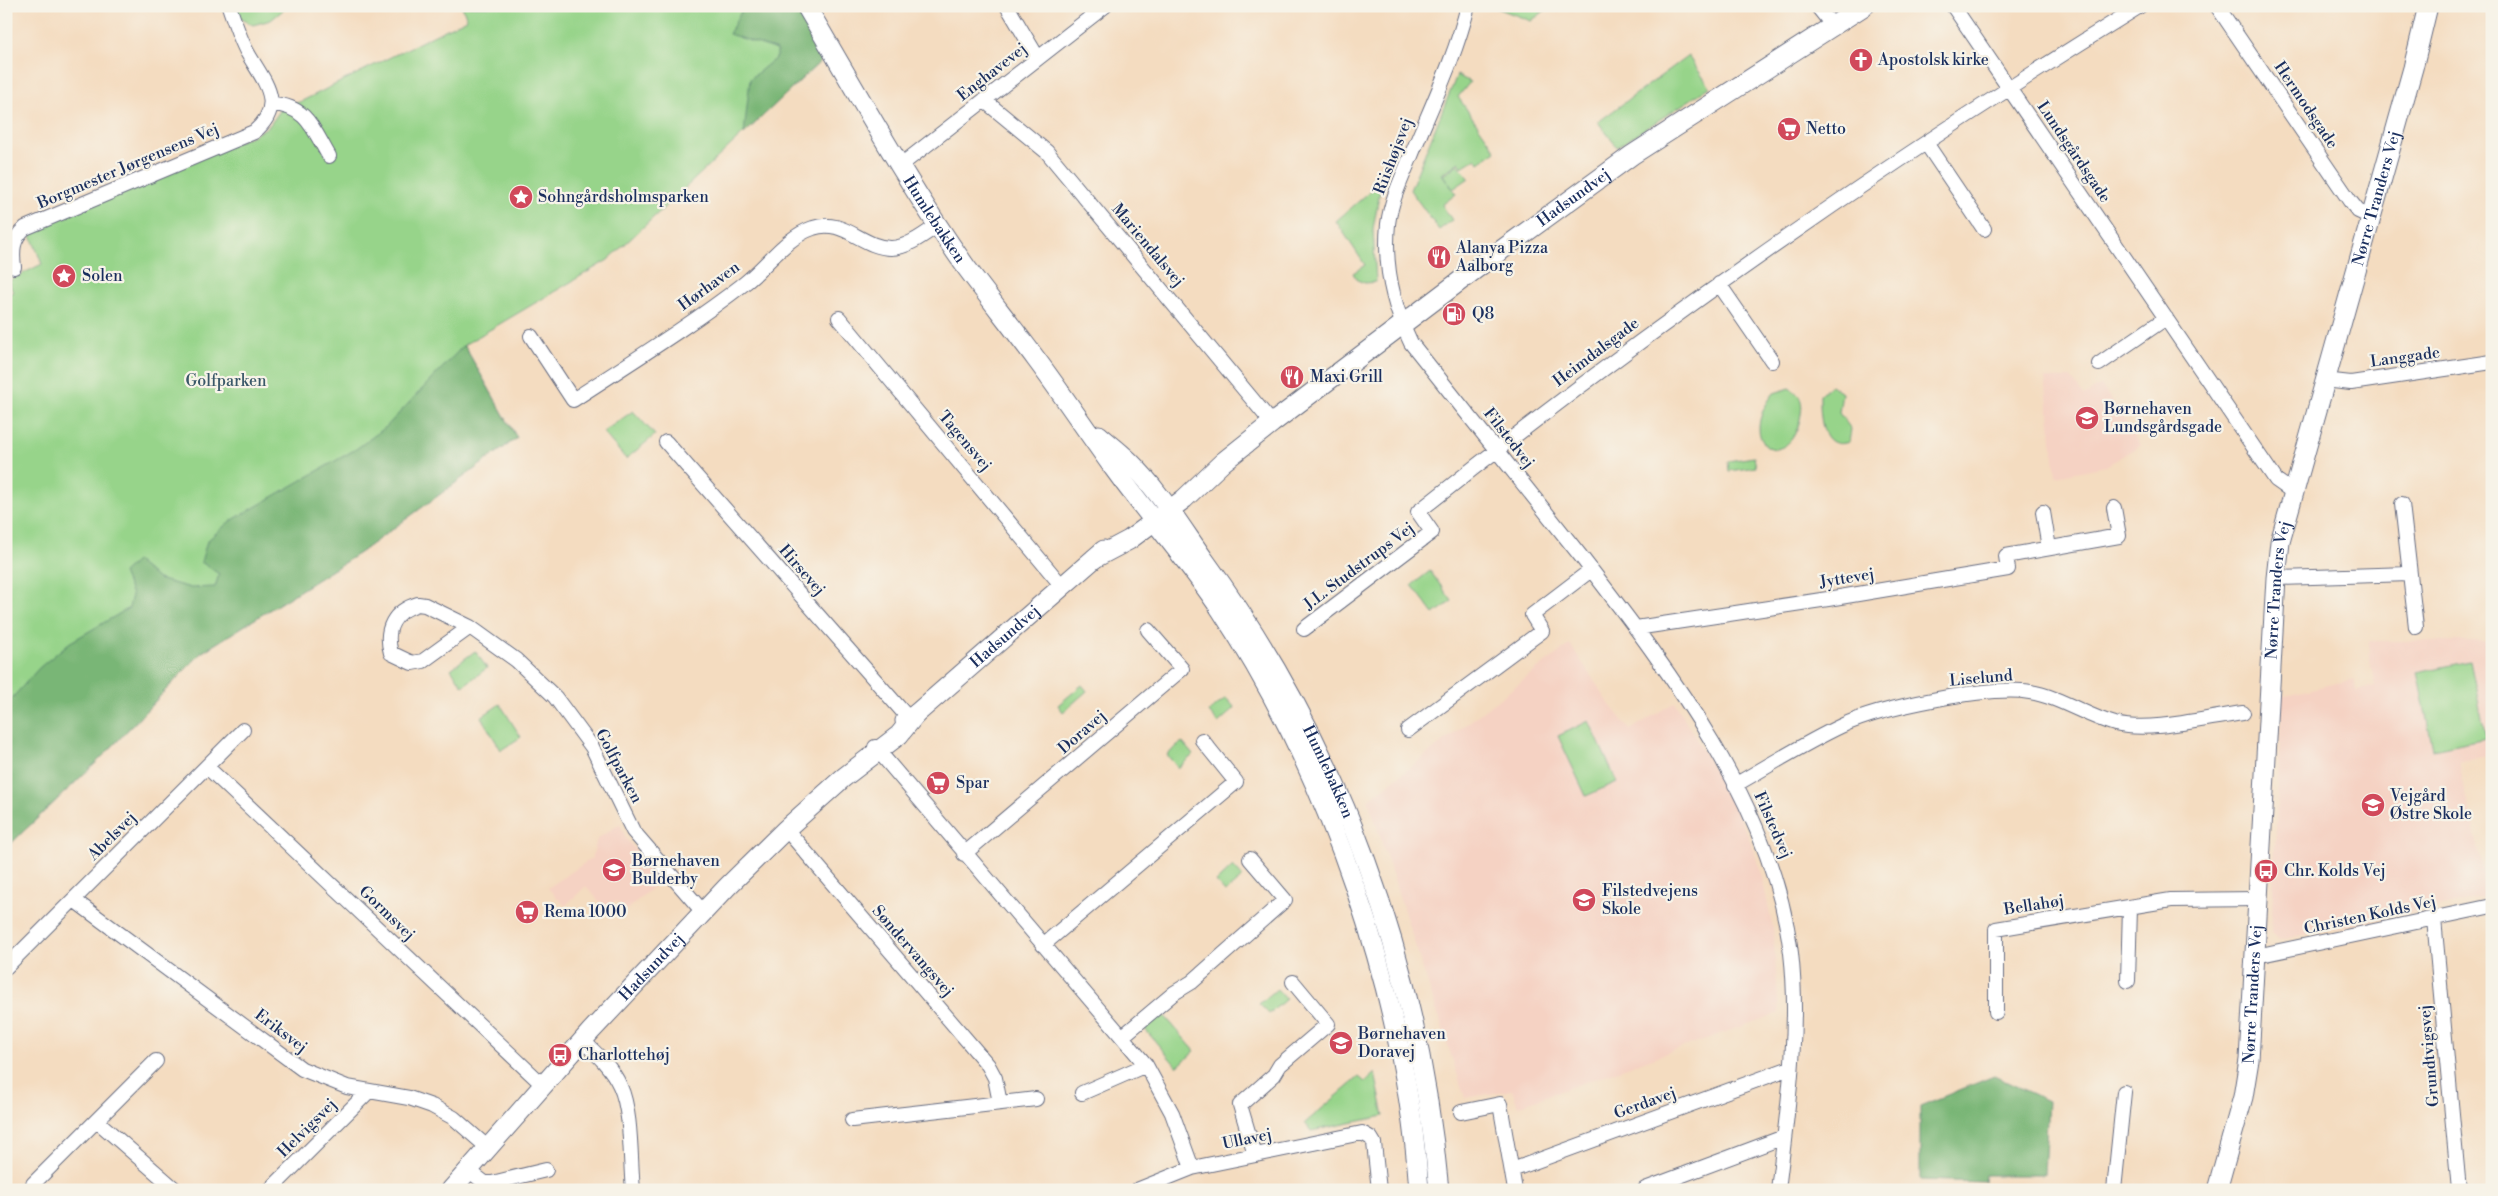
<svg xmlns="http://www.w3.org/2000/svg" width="2498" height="1196" font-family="'Libre Bodoni',serif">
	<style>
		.built { fill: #f5d2c3 }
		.green { fill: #97d48a; stroke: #598274 }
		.forest { fill: #79b676; stroke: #4a726a }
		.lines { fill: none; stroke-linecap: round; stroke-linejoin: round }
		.street-casing { stroke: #676c80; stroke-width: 16 }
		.secondary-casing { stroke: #676c80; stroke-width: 21 }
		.street { stroke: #fff; stroke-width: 14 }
		.secondary { stroke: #fff; stroke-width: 19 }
		.labels { text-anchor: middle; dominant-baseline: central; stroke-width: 4.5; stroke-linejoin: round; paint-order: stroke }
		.poi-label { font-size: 16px; fill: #1b2f5e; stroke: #f7f3e8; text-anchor: start }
		.street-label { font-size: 16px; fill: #1b2f5e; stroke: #f7f3e8 }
		.park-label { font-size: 16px; fill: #3a5869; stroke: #f7f3e8 }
	</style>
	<rect width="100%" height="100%" fill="#f7f3e8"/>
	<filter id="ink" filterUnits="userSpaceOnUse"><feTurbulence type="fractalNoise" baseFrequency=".02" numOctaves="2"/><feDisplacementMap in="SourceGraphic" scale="10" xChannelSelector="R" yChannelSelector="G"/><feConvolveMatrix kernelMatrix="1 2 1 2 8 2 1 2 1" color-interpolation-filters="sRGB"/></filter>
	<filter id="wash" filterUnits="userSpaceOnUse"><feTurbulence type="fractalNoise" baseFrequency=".0096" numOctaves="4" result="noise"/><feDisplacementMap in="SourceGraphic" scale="20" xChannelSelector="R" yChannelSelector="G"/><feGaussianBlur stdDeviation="1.12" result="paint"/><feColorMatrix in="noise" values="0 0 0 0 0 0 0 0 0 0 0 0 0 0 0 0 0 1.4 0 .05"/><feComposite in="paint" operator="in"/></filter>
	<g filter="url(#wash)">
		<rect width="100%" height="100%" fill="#f4dcc0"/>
		<path class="built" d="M2045,378H2071L2084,396L2101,385L2132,431L2131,432L2140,446L2106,466L2056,476Z
			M2369,641H2486L2488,651L2492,650V754L2459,762L2489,896L2279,940L2271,933L2282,696L2354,679L2356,691L2375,686L2370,661Z
			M1570,644L1610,705L1630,730L1675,702L1731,800L1748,835L1761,872L1773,928L1779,1013L1518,1106L1512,1090L1465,1098L1368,800Z
			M620,824L626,839L656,873L648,880L653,887L625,911L616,901L606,909L586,886L565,906L548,888L592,858L597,839Z"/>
		<path class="green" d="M233,6H288L271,20L253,25L236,16Z
			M462,6H794L824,58L608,260L464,345L517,438L361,552L201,653L104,755L6,848V295L13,292L8,281L42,264L28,228L254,135L269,126L282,108L302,101L467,19Z
			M1492,6H1551L1531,21Z
			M1688,56L1710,87L1617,147L1598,122Z
			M1457,75L1470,82L1458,97L1496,151L1479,163L1476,158L1462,167L1459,162L1442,174L1456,194L1442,205L1452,220L1439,230L1410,190Z
			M1458,164L1469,178L1453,189L1443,175Z
			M1374,188L1380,190L1373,229L1376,282L1365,283L1357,280L1353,273L1365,265L1336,221Z
			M1831,385L1842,393L1839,413L1851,429L1849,442C1820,452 1820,414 1820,395Z
			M1790,388C1801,395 1803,402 1801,414C1791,476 1732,446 1774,393Z
			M633,411L655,435L626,459L603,432Z
			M1754,457L1756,467L1729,471L1728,461Z
			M1430,571L1452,601L1434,614L1412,585Z
			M475,651L487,668L463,686L451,669Z
			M2470,661L2486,738L2433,749L2417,672Z
			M1082,685L1087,691L1063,712L1058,705Z
			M1226,698L1235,708L1218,723L1209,712Z
			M500,704L521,737L501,750L481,717Z
			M1589,721L1617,782L1586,796L1558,736Z
			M1182,742L1193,755L1178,768L1167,755Z
			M1233,866L1243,877L1225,892L1216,882Z
			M1277,989L1286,999L1269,1014L1259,1004Z
			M1162,1013L1195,1051L1177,1067L1144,1028Z
			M1375,1073L1384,1116L1311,1131L1305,1123L1359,1077L1365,1082Z"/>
		<path class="forest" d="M744,6H794L824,58L744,134L750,79L777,57V50L729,34Z
			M464,345L517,438L361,552L201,653L104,755L6,848V705L39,668L69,643L129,608L132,595L123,573L136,561L158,579L191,588L215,587L219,574L201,562L207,541L229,522L356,449L386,427Z
			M1994,1076L2048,1101L2044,1175H1985L1984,1182L1920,1180V1106Z"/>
	</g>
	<g filter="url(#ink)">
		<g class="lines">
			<g class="street-casing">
				<path id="street" d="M1007,6L1038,58
					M1468,6C1455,58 1431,107 1411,156C1402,178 1391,200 1388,224C1384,265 1393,306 1411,343C1468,415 1526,487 1583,559C1671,673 1773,806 1791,953C1800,1029 1787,1114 1778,1190
					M1817,6L1833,26
					M1953,6L2276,480L2293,492
					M2217,6L2350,201L2358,211L2371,217
					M985,101L1047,152L1272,423
					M272,104C307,106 313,129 329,156
					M1926,143L1984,229
					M901,165L1105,6
					M14,267C12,251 12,239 25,228L254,132C288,103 262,80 246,50C239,36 234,21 229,6
					M1719,284L1772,361
					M839,318L1062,586
					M531,336L573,400C631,362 691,325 745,283C767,266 786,237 813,228C843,217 862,248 891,248C907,248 925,234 938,225
					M2099,364L2166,318
					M2324,380L2351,383L2492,362
					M666,442L911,721
					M2402,504L2416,627
					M2043,512L2049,548
					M2276,578L2410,574
					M418,604L425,605L470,627L423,661L412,663L391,653C384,629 394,611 418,604Z
					M470,627L516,660L555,697L592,747L633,831L703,912
					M1636,628L1828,599L2008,569L2006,556L2119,536L2114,508
					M1304,629L1432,532L1418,512C1648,328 1890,160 2140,6
					M1408,730L1542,631L1532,615L1591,570
					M875,747L1146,1065L1172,1113L1192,1168
					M207,767L543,1085
					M1735,785C1770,765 1805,743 1841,726C1879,708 1989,685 2030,692C2060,697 2086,716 2115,724C2151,733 2205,718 2243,713
					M786,829L988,1065L995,1078L1000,1103
					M964,854L1182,669L1148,630
					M74,900L302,1069L347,1087L409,1098L432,1106L454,1118L487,1147
					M2434,919L2459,1190
					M1043,945L1236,782L1202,740
					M2256,956L2492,906
					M6,967L243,730
					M2128,981L2130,907
					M1996,1012V929L2171,900L2257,899
					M1123,1036L1174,993L1192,982L1285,900L1250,859
					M583,1041C597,1054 612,1068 620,1086C632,1112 630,1160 633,1190
					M1082,1093L1146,1065
					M1461,1112L1500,1104L1515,1190
					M852,1120L1036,1099
					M97,1121L176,1190
					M1255,1155L1240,1105L1274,1075L1280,1065L1328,1024L1293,982
					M468,1170L485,1183H492L546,1170
					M1512,1170L1790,1068
					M33,1184L156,1061
					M1645,1189L1784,1137
					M270,1190L369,1091
					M1137,1190L1192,1168L1362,1133L1371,1138L1374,1143L1379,1190
					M2114,1190L2124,1092"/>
			</g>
			<g class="secondary-casing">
				<g id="secondary">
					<path id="s1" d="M806,6C858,94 907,184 966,267C989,298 1013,328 1036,359C1063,395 1088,433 1115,470C1149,517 1189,561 1221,610C1329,774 1405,994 1419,1190"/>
					<path id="s2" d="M1099,435C1108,443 1119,451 1128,460C1158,489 1181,527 1205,561C1341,747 1418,960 1439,1190"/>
					<path id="s3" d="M1095,558L1129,540L1184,499L1223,462L1272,423L1485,262L1632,155L1864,6"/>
					<path id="s4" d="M905,721L916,714L1104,550"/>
					<path id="s5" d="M451,1190L591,1031L727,887L786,829L843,778L899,735L916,714"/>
					<path id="s6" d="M2217,1190L2243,1097L2249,1060L2276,578L2280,542L2413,68L2428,6"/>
				</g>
			</g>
			<use href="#street" class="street"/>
			<use href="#secondary" class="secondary"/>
		</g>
	</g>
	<defs>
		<g id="church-disc" transform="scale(1.25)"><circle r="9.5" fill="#d1495b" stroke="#f7f3e8"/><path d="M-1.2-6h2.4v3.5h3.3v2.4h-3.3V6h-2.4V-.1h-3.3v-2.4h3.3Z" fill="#fff"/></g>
		<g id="supermarket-disc" transform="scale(1.25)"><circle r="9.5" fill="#d1495b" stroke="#f7f3e8"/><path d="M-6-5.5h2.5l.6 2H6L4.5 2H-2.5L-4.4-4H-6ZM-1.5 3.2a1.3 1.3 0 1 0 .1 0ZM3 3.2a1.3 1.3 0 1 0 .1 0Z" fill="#fff"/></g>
		<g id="sight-disc" transform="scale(1.25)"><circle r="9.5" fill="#d1495b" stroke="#f7f3e8"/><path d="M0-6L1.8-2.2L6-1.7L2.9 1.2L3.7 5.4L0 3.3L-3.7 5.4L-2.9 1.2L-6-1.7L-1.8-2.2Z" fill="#fff"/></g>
		<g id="restaurant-disc" transform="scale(1.25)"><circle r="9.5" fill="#d1495b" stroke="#f7f3e8"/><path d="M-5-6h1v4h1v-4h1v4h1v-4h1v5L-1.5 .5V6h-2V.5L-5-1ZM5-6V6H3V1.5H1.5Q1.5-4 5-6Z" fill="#fff"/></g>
		<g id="fuel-disc" transform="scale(1.25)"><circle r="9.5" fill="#d1495b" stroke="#f7f3e8"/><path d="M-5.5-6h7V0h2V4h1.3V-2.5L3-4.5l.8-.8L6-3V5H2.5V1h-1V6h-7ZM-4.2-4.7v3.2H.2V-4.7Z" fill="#fff"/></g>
		<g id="school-disc" transform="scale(1.25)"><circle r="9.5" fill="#d1495b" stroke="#f7f3e8"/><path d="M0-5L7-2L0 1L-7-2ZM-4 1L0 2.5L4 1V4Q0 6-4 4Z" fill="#fff"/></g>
		<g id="bus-disc" transform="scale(1.25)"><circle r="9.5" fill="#d1495b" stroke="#f7f3e8"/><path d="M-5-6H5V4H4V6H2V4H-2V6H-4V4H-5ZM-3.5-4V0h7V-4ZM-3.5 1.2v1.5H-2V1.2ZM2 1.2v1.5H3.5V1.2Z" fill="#fff"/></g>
	</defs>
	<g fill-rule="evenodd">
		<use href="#church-disc" x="1861" y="60"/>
		<use href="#supermarket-disc" x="1789" y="129"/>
		<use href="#sight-disc" x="521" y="197"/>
		<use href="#restaurant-disc" x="1439" y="257"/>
		<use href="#sight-disc" x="64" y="276"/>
		<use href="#fuel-disc" x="1454" y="314"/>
		<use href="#restaurant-disc" x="1292" y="377"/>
		<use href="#school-disc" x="2087" y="418"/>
		<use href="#supermarket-disc" x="938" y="783"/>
		<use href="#school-disc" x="2373" y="805"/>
		<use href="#school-disc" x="614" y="870"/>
		<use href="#bus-disc" x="2266" y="871"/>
		<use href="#school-disc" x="1584" y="900"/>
		<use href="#supermarket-disc" x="527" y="912"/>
		<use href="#school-disc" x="1341" y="1043"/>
		<use href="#bus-disc" x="560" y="1055"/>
	</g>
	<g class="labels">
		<g class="poi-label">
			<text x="1878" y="60">Apostolsk kirke</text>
			<text x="1806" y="129">Netto</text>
			<text x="538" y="197">Sohngårdsholmsparken</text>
			<text x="1456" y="248">Alanya Pizza<tspan x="1456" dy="18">Aalborg</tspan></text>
			<text x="82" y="276">Solen</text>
			<text x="1472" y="314">Q8</text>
			<text x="1310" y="377">Maxi Grill</text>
			<text x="2104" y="409">Børnehaven<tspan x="2104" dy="18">Lundsgårdsgade</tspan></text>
			<text x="956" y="783">Spar</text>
			<text x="2390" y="796">Vejgård<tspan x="2390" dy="18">Østre Skole</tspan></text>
			<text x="632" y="861">Børnehaven<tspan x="632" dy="18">Bulderby</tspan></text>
			<text x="2284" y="871">Chr. Kolds Vej</text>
			<text x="1602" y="891">Filstedvejens<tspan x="1602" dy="18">Skole</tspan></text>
			<text x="544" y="912">Rema 1000</text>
			<text x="1358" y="1034">Børnehaven<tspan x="1358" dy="18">Doravej</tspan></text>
			<text x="578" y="1055">Charlottehøj</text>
		</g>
		<g class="street-label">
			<text transform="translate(992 72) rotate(-38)">Enghavevej</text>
			<text transform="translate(2306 105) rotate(56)">Hermodsgade</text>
			<text transform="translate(2074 152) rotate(56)">Lundsgårdsgade</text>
			<text transform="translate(1393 156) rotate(-69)">Riishøjsvej</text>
			<text transform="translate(128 166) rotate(-23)">Borgmester Jørgensens Vej</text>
			<text stroke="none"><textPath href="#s3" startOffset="600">Hadsundvej</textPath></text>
			<text stroke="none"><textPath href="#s6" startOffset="1010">Nørre Tranders Vej</textPath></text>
			<text stroke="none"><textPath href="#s1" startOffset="249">Humlebakken</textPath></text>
			<text transform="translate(1148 245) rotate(50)">Mariendalsvej</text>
			<text transform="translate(709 286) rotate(-36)">Hørhaven</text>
			<text transform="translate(1596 352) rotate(-37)">Heimdalsgade</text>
			<text transform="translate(2405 357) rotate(-8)">Langgade</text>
			<text transform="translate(1509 438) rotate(52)">Filstedvej</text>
			<text transform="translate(965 441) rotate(50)">Tagensvej</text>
			<text transform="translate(1359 566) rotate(-37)">J.L. Studstrups Vej</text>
			<text transform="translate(802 570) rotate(49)">Hirsevej</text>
			<text transform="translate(1847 578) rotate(-9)">Jyttevej</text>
			<text stroke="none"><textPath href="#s6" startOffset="605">Nørre Tranders Vej</textPath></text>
			<text stroke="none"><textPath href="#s4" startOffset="131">Hadsundvej</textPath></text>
			<text transform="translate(1981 678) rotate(-5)">Liselund</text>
			<text transform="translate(1082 732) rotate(-41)">Doravej</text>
			<text transform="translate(619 766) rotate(62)">Golfparken</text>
			<text stroke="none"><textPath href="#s2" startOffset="410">Humlebakken</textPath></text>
			<text transform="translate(1773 825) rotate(66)">Filstedvej</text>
			<text transform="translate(112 836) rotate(-45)">Abelsvej</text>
			<text transform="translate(2034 905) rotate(-9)">Bellahøj</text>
			<text transform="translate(387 913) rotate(44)">Gormsvej</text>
			<text transform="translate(2370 915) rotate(-12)">Christen Kolds Vej</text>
			<text transform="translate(913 951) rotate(49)">Søndervangsvej</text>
			<text stroke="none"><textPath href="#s5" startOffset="300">Hadsundvej</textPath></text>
			<text stroke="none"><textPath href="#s6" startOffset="200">Nørre Tranders Vej</textPath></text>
			<text transform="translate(281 1031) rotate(37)">Eriksvej</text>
			<text transform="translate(2429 1056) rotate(-95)">Grundtvigsvej</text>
			<text transform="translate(1645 1103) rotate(-20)">Gerdavej</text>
			<text transform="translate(307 1128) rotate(-45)">Helvigsvej</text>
			<text transform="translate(1247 1139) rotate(-12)">Ullavej</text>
		</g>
		<g class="park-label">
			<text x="226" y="381">Golfparken</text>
		</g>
	</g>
	<rect width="2498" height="1196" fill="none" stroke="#f7f3e8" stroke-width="25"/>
</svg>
